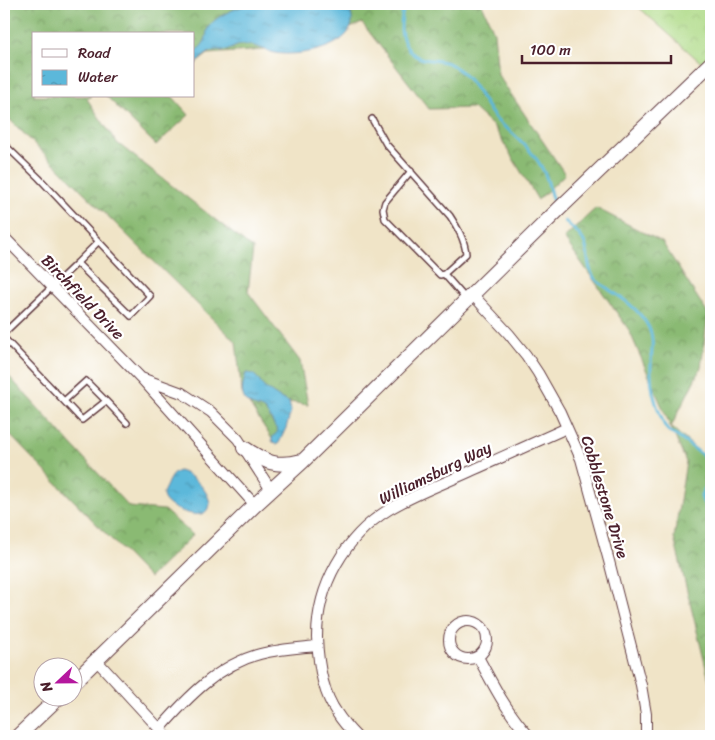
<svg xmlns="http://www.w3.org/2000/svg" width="715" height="740" font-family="Sriracha,sans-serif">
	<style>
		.forest { fill: url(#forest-crowns); stroke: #6a6c4f }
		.park { fill: url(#park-crowns); stroke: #7c7c58 }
		.water { fill: url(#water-ripples); stroke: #536c82 }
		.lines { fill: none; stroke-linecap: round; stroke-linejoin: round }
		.stream { stroke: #5cb8da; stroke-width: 3 }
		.lane-casing { stroke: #633d42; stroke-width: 8 }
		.street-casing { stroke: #633d42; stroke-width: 12 }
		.secondary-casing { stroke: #633d42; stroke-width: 16 }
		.lane { stroke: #fff; stroke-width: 5 }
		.street { stroke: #fff; stroke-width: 10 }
		.secondary { stroke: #fff; stroke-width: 14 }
		.labels { text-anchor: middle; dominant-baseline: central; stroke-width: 4.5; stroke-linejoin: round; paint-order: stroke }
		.street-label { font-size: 16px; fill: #4a1f2b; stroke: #fff }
	</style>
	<defs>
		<pattern id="forest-crowns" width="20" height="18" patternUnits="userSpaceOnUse" patternTransform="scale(1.25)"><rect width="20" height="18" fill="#8aba73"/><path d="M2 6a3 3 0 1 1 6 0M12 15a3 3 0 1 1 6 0" fill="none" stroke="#73975f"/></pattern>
		<pattern id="park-crowns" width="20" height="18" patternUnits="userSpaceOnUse" patternTransform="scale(1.25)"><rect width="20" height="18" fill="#aeda86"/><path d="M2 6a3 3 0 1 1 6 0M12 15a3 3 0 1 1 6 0" fill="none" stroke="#97bb74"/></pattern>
		<pattern id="water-ripples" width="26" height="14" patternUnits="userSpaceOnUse" patternTransform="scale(1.25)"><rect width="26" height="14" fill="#5cb8da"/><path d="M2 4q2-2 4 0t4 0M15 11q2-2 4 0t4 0" fill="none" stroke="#4e95b1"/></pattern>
	</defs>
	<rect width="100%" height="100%" fill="#fff"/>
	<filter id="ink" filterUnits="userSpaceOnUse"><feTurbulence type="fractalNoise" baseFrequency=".02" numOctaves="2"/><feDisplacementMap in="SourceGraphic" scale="10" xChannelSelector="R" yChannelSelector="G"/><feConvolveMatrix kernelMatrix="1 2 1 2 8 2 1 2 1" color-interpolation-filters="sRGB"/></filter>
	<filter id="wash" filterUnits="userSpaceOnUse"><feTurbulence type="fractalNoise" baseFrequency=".0096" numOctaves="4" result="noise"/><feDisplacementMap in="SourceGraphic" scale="20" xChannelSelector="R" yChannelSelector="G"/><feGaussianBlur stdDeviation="1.12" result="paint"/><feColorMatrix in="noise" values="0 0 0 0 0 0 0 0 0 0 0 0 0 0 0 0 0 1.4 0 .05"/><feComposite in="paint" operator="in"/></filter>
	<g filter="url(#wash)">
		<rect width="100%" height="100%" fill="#f0e4c7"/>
		<path class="forest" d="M4,4H482L494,32L498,75L565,174L538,200L494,127L473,108L429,109L362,23L305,47L208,54L194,65V34H34V96H91L87,99L116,142L253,249L248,292L300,361L308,405L289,402L276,445L242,393L236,342L4,114Z
			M106,96H172L189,115L156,145Z
			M596,208L662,242L708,314L701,367L671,427L711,462V485L707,495L711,503V688L674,538L686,462L629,330L564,238Z
			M4,371L129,507L164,510L193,535L149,578L6,431L4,432Z"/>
		<path class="park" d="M635,4H711V64L707,68Z"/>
		<path class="water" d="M251,4H349C350,10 353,17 352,23C348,49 297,57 275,53C263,50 256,44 242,45C237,45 233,48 228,50C223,51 220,50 216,50C208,51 200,60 194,65V53C199,48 204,45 206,37C206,37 207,30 207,30C213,16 238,7 251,4Z
			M246,373C258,373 257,380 264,387C271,392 280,399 289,402L291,411L286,428L279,443L276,445L272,441V438L278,431C273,425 271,417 265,411C260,407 256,407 251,405C238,398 243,384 246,373Z
			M179,471C193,475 209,490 210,505C208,508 206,513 202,514C193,517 161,507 163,493C164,490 167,485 168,482C171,476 173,473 179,471Z"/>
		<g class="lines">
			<path class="stream" d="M404,4C401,23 397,34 410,51C421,64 439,57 452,65C472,77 482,101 495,118C499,124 505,127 510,131C522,142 537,156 544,172C549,181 549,191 553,201
				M565,221C572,229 581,233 585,244C589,255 587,271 596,280C600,284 606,287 611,291C626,300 641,312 649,328C655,341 651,352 651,365C650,383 653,398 660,414C662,418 663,424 666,428C669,432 674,435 678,437C689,445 702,453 711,463
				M711,477L701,496L703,502L711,511"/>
		</g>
	</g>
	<g filter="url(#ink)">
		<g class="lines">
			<g class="lane-casing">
				<path id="lane" d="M372,119L386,144L450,216C457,227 465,240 466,254L444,274
					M4,144L39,178L150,296L131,316L77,263L4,333
					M411,171L385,202L383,209L385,219L440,275L444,274L465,298
					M77,263L98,242
					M4,338L82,420L106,401L127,423
					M64,401L86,381L106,401"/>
			</g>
			<g class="street-casing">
				<path id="street" d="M4,237L141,378L255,505
					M472,294L509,334L526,355L538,373L560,412L581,459L609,561L641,685L646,714V736
					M141,378L182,393L211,412L238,439L271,490
					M449 640a19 19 0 1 1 38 0a19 19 0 1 1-38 0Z
					M478,657C493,684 507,713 529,736
					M97,661L166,736
					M160,729C187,698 218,665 260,654C279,649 298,648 317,646
					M356,736C349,729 342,721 337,713C322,692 318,662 317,637C317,585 345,537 388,510C414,494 443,484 471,471C503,457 535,442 567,428"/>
			</g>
			<g class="secondary-casing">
				<path id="secondary" d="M244,448C265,462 276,468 302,461
					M72,684L255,505L303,461L559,209L711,63
					M18,736L58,698"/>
			</g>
			<use href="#lane" class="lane"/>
			<use href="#street" class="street"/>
			<use href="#secondary" class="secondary"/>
		</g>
	</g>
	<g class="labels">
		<g class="street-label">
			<text transform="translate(83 297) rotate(46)">Birchfield Drive</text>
			<text transform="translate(435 473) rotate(-26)">Williamsburg Way</text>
			<text transform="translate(605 497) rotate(73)">Cobblestone Drive</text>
		</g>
	</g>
	<rect width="715" height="740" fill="none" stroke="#fff" stroke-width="20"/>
	<rect x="32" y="32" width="162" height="65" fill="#ffffff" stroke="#b7a5aa"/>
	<rect x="42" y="49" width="25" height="8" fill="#ffffff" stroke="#b7a5aa"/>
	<text x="78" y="58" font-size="15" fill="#4a1f2b">Road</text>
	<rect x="42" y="70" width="25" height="15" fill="url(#water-ripples)" stroke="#b7a5aa"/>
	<text x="78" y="82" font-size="15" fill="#4a1f2b">Water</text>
	<g transform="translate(58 682) rotate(248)"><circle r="24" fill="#ffffff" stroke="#b7a5aa"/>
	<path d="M0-4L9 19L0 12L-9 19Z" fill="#b5179e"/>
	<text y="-8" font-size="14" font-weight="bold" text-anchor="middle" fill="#4a1f2b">N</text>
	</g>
	<path d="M522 55v8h149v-8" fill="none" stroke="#4a1f2b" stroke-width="2.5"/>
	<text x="530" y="55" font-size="15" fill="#4a1f2b" stroke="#ffffff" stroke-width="4" paint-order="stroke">100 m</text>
</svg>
